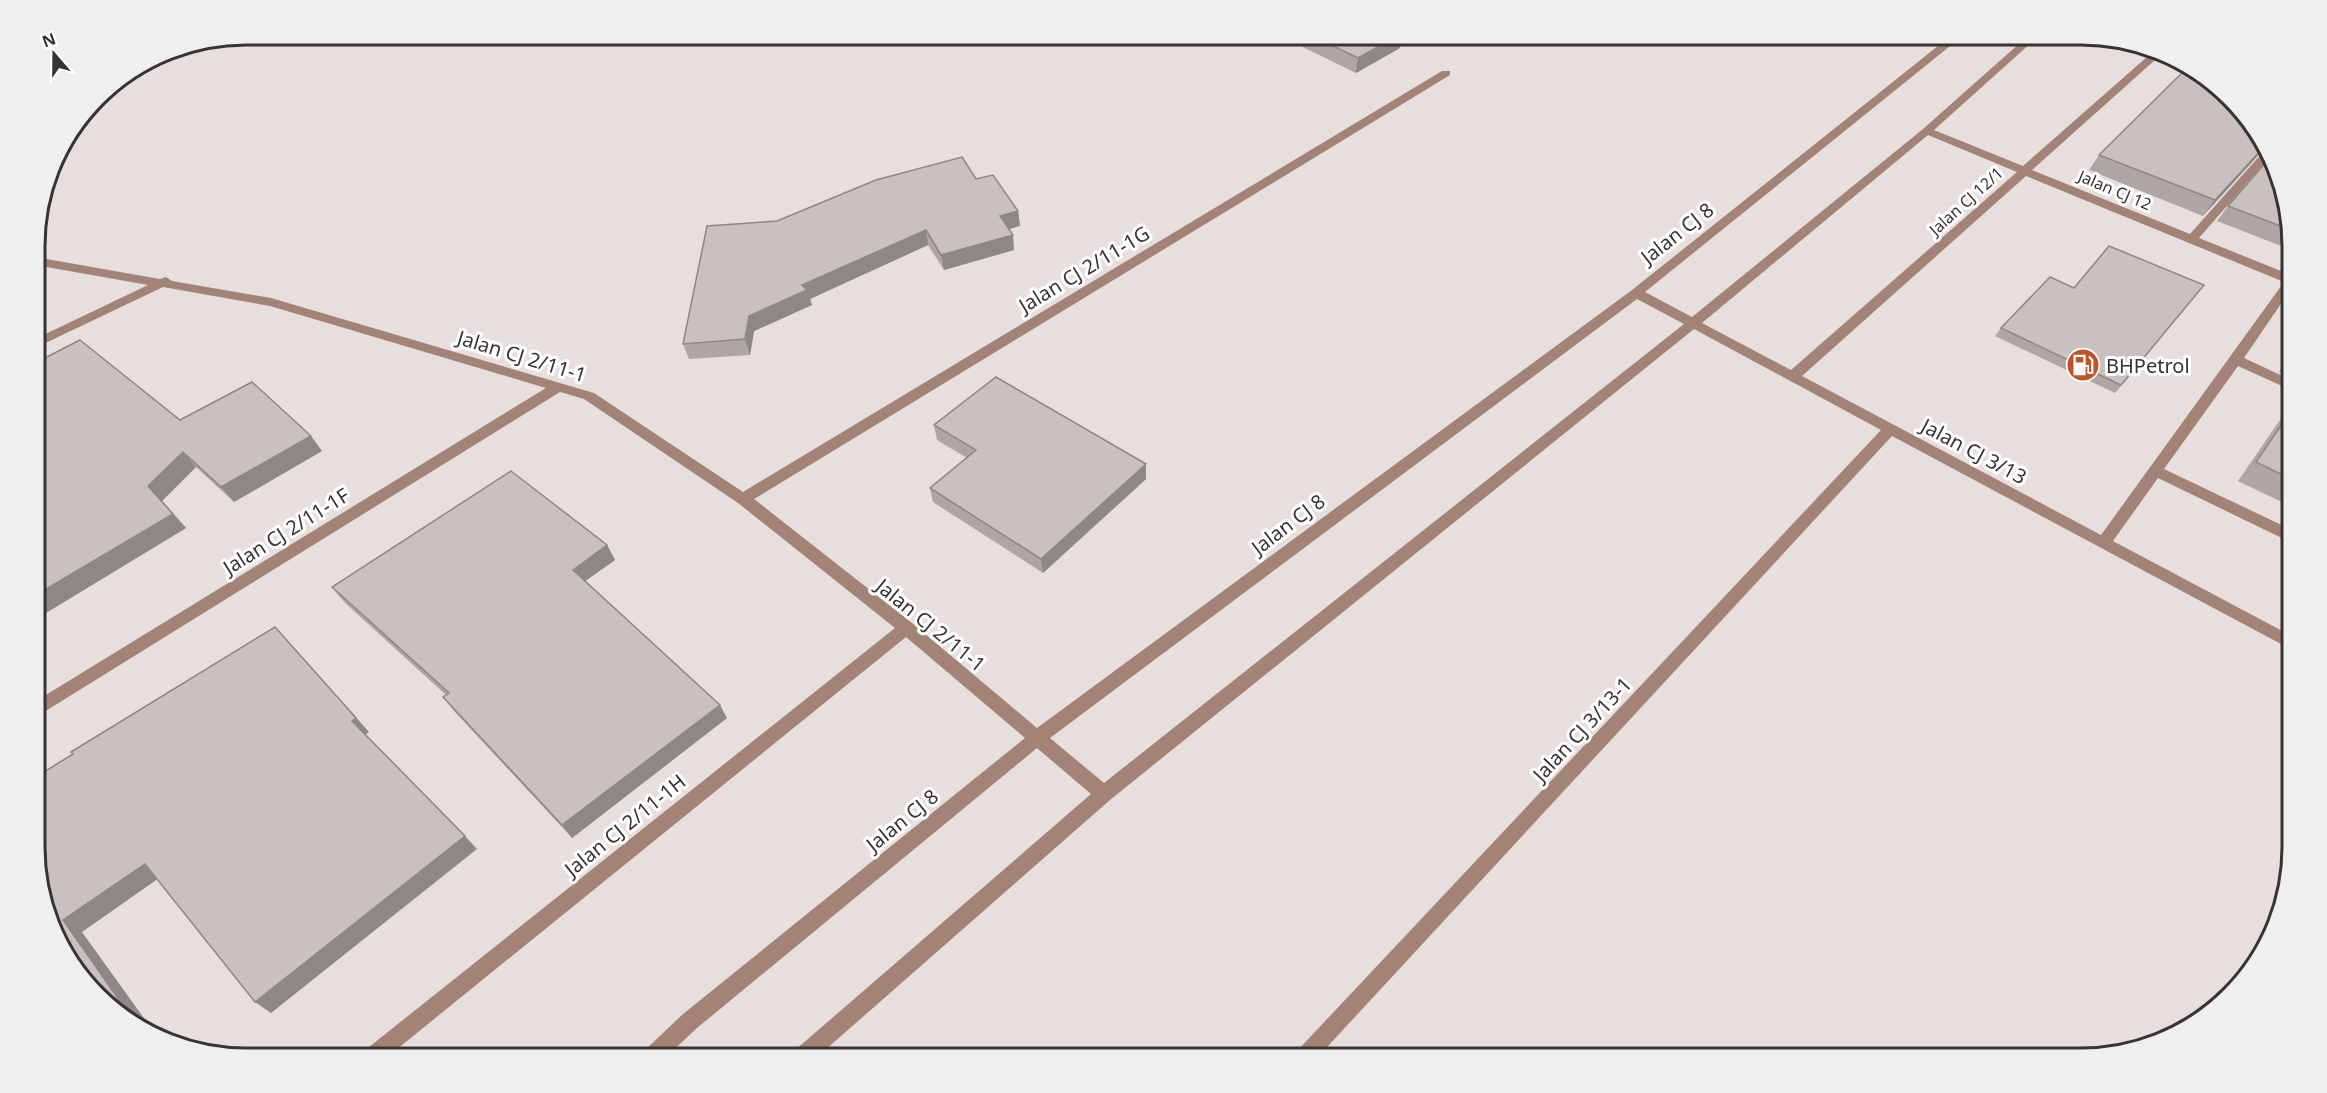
<svg xmlns="http://www.w3.org/2000/svg" width="2327" height="1093" font-family="'Noto Sans',sans-serif">
	<style>
		.lines { fill: none; stroke-linecap: round; stroke-linejoin: round }
		.minor { fill: #a48377; fill-rule: evenodd }
		.wall { fill: #ada6a4 }
		.shaded-wall { fill: #8d8786 }
		.building { fill: #c9c1bf; stroke: #8d8786; stroke-width: 1.5 }
		.labels { text-anchor: middle; dominant-baseline: central; stroke-width: 6; stroke-linejoin: round; paint-order: stroke }
		.far-street-label { font-size: 16px; fill: #363332; stroke: #fff }
		.street-label { font-size: 20px; fill: #363332; stroke: #fff }
		.poi-label { font-size: 20px; fill: #363332; stroke: #fff; text-anchor: start }
		.rim { fill: none; stroke: #363332; stroke-width: 3 }
	</style>
	<rect width="100%" height="100%" fill="#e7dfdd"/>
	<g class="lines">
		<path class="minor" d="M1953,34H1965L1645,292L1692,317L1923,129L2030,34H2041L1934,130L2023,166L2156,49L2164,52L2032,170L2190,234L2263,152L2267,160L2199,238L2291,275V289L2244,358L2291,380V390L2238,366L2164,469L2292,530V543L2158,478L2113,541L2292,636V650L1892,436L1317,1058H1294L1297,1051L1881,430L1694,329L1110,800L816,1058H791L794,1051L1091,794L1037,748L697,1028L665,1058H641L644,1051L683,1014L1025,738L906,637L386,1058H361L364,1051L895,628L738,503L584,399L560,392L36,717V701L546,388L270,306L163,287L35,348V339L148,285L35,265V257L160,279L166,277L172,281L271,298L594,393L743,492L1442,71H1450V75L754,499L912,623L1037,728L1632,290ZM1928,135L2017,172L1791,370L1702,323ZM2026,176L2284,282L2101,535L1802,376ZM1637,299L1684,324L1104,783L1050,738Z"/>
	</g>
	<path class="wall" d="M1282,34H1402L1400,48L1356,73L1282,37Z
		M1805,34H1818L1814,38Z
		M2249,117L2263,150L2203,216L2089,170L2099,155Z
		M976,179L1018,211L1020,226L1009,229L1014,250L944,270L928,245L810,299L812,305L754,331L750,355L689,359L683,344L777,221Z
		M2228,206L2291,218V250L2217,221Z
		M2204,285L2115,393L1995,336L2001,328L2074,288Z
		M2291,356V379L2279,372Z
		M35,363L180,420L322,451L234,502L196,467L162,501L186,528L36,619Z
		M2291,404L2292,507L2238,481Z
		M934,425L1146,479L1043,573L933,502L930,488L967,458L937,440Z
		M607,545L615,560L585,581L727,718L572,838L454,711L443,697L446,695L344,602L332,587Z"/>
	<path class="shaded-wall" d="M1402,34L1400,48L1356,73L1358,58Z
		M2262,149L2263,150L2203,216L2215,200Z
		M1018,211L1020,226L1002,231L1000,216Z
		M926,230L928,245L810,299L812,305L754,331L750,355L745,339L749,316L802,285Z
		M1013,235L1014,250L944,270L941,255Z
		M311,436L322,451L234,502L221,487Z
		M183,452L196,467L162,501L186,528L36,619V595Z
		M1146,464V479L1043,573L1041,559Z
		M607,545L615,560L581,584L573,570Z
		M275,627L369,732L365,735L352,721Z
		M720,705L727,718L572,838L562,825Z
		M465,836L477,849L271,1013L255,1002Z
		M145,864L162,876L82,932L156,1035L131,1017L63,920Z"/>
	<path class="building" d="M1308,34H1401L1358,58Z
		M2186,69L2249,117L2262,149L2215,200L2099,155Z
		M962,157L976,179L993,175L1018,211L1000,216L1013,235L941,255L926,230L802,285L807,290L749,316L745,339L683,344L707,226L777,221L876,180Z
		M2267,161L2291,218V230L2228,206Z
		M2109,246L2204,285L2121,385L2001,328L2050,277L2074,288Z
		M80,340L180,420L252,382L311,436L221,487L183,452L148,486L173,514L36,595L35,363Z
		M996,377L1146,464L1041,559L930,488L976,450L934,425Z
		M2291,411V479L2256,462Z
		M511,471L607,545L573,570L720,705L562,825L443,697L449,693L332,587Z
		M275,627L356,718L352,721L465,836L255,1002L145,864L63,920L131,1017L78,976L36,875V777L73,754L71,752Z"/>
	<defs>
		<g id="fuel-disc" transform="scale(1.725)"><circle r="9.5" fill="#bc5629" stroke="#fff"/><path d="M-5.5-6h7V0h2V4h1.3V-2.5L3-4.5l.8-.8L6-3V5H2.5V1h-1V6h-7ZM-4.2-4.7v3.2H.2V-4.7Z" fill="#fff"/></g>
	</defs>
	<g fill-rule="evenodd">
		<use href="#fuel-disc" x="2083" y="365"/>
	</g>
	<g class="labels">
		<g class="far-street-label">
			<text transform="translate(2115 190) rotate(23)">Jalan CJ 12</text>
			<text transform="translate(1966 201) rotate(-42)">Jalan CJ 12/1</text>
		</g>
		<g class="street-label">
			<text transform="translate(1677 233) rotate(-38)">Jalan CJ 8</text>
			<text transform="translate(1084 269) rotate(-31)">Jalan CJ 2/11-1G</text>
			<text transform="translate(522 356) rotate(17)">Jalan CJ 2/11-1</text>
			<text transform="translate(1974 451) rotate(28)">Jalan CJ 3/13</text>
			<text transform="translate(1288 524) rotate(-37)">Jalan CJ 8</text>
			<text transform="translate(286 531) rotate(-32)">Jalan CJ 2/11-1F</text>
			<text transform="translate(931 625) rotate(39)">Jalan CJ 2/11-1</text>
			<text transform="translate(1582 729) rotate(-47)">Jalan CJ 3/13-1</text>
			<text transform="translate(902 820) rotate(-39)">Jalan CJ 8</text>
			<text transform="translate(625 825) rotate(-39)">Jalan CJ 2/11-1H</text>
		</g>
		<g class="poi-label">
			<text x="2106" y="365">BHPetrol</text>
		</g>
	</g>
	<path d="M0 0H2327V1093H0ZM246 45H2081A201 201 0 0 1 2282 246V847A201 201 0 0 1 2081 1048H246A201 201 0 0 1 45 847V246A201 201 0 0 1 246 45Z" fill="#efefef" fill-rule="evenodd"/>
	<path class="rim" d="M246 45H2081A201 201 0 0 1 2282 246V847A201 201 0 0 1 2081 1048H246A201 201 0 0 1 45 847V246A201 201 0 0 1 246 45Z"/>
	<g transform="translate(54 54) rotate(340)" stroke="#ffffff" stroke-width="4.5" paint-order="stroke">
	<path d="M0-4.5L10 22L0 15L-10 22Z" fill="#363332"/>
	<text y="-9" font-size="16" font-weight="bold" text-anchor="middle" fill="#363332">N</text>
	</g>
</svg>
